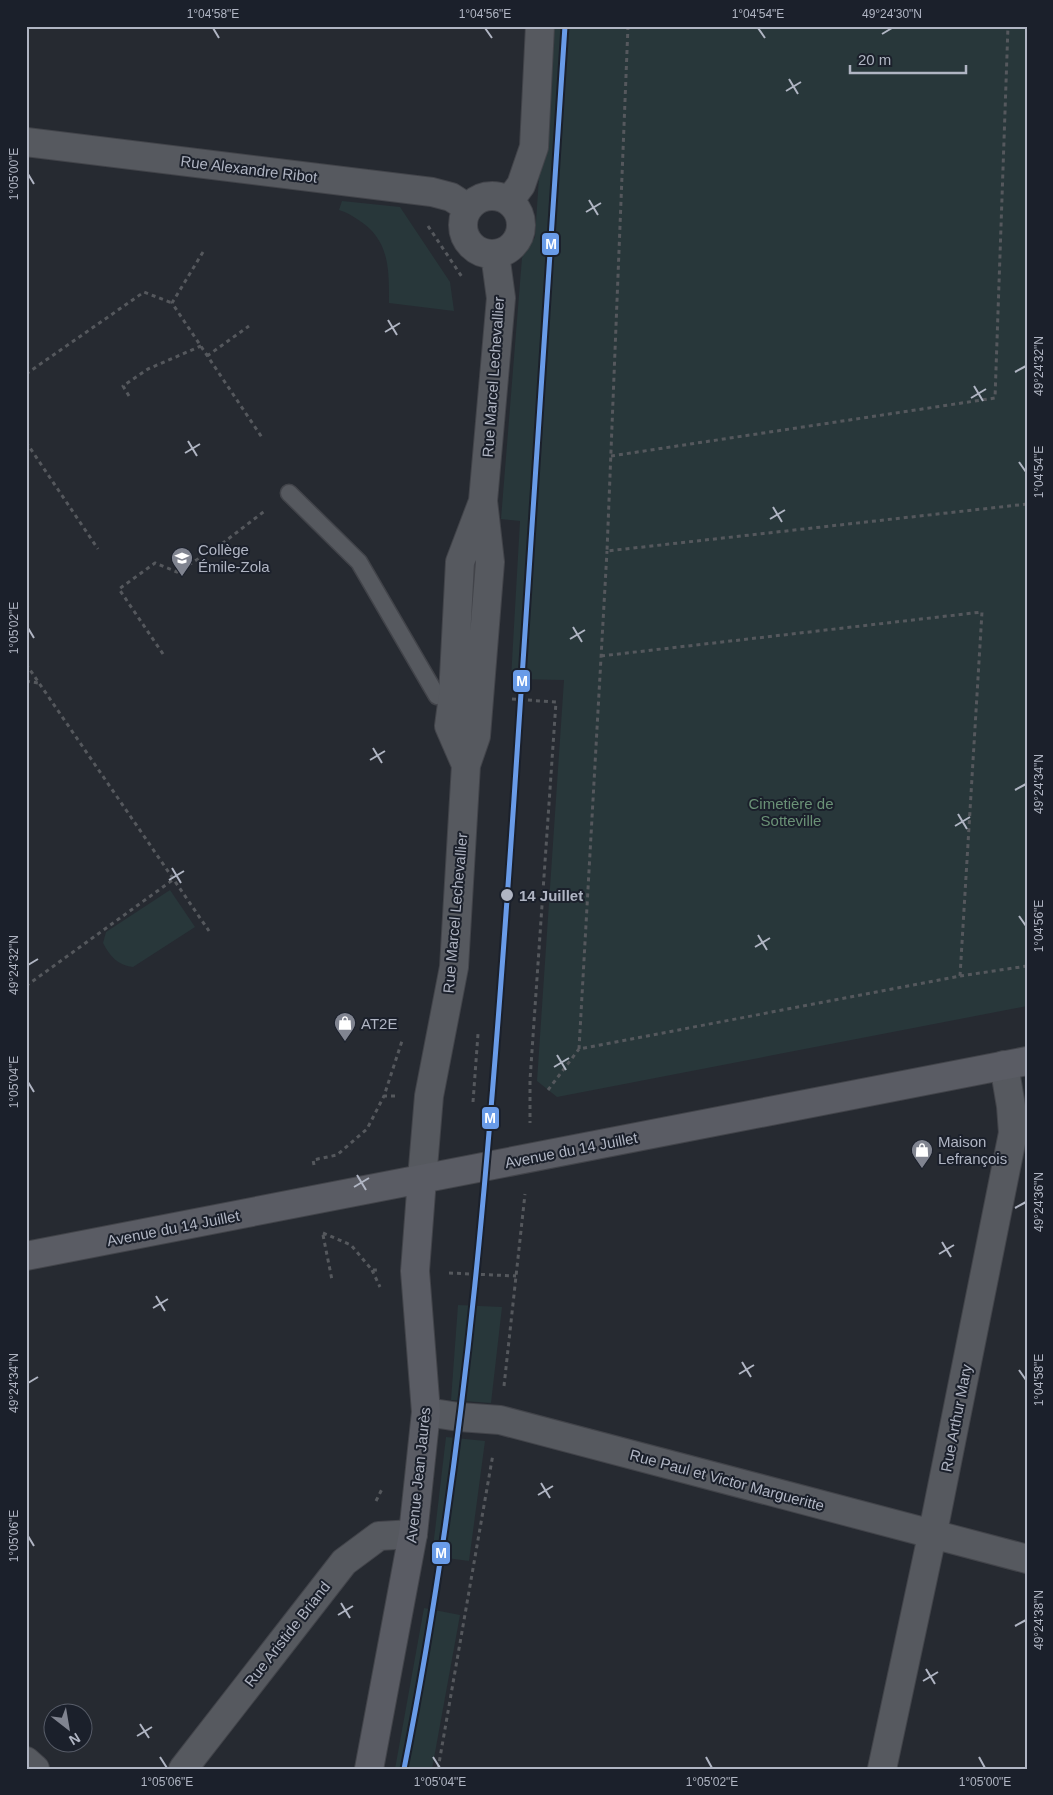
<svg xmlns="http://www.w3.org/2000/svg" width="1053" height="1795" font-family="Arial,sans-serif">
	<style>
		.green { fill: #28373a }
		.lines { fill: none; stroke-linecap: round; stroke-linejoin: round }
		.lane-casing { stroke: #42444a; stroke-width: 19 }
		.street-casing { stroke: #42444a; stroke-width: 30 }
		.secondary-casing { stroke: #42444a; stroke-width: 30 }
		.path { stroke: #55585d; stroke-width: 3; stroke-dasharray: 4 4; stroke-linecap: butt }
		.lane { stroke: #56595f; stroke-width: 16 }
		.street { stroke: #56595f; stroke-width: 28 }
		.secondary { stroke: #5a5c64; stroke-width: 28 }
		.tram-1-casing { stroke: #1b202b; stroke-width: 9 }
		.tram-1 { stroke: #699be8; stroke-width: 5 }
		.ticks { fill: none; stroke: #b0b5c3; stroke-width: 2 }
		.stop-dot { fill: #b0b5c3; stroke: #1b202b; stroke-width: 2 }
		.labels { text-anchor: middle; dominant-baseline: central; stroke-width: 4; stroke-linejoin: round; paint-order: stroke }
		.street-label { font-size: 15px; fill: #b0b5c3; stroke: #1b202b }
		.poi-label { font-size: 15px; fill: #b0b5c3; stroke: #1b202b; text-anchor: start }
		.park-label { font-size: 15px; fill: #6a9176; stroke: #1b202b }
		.stop-label { font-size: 15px; font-weight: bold; fill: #b0b5c3; stroke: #1b202b; text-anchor: start }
		.line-badge { stroke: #1b202b; stroke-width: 2 }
		.badge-label { font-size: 14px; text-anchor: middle; font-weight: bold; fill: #fff }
		.neatline { fill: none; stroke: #b0b5c3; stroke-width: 2 }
		.ticks-label { font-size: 12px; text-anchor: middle; fill: #b0b5c3 }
	</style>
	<rect width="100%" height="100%" fill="#262a31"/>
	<path class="green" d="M549,26H1027V1006L557,1097L537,1081L564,680L511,679L520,521L501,519L522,258L535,237Z
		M342,201L400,207L450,282L454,311L389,303C389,269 390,239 357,219C351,215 346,212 339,210Z
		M170,890L195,927L133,967C117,965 110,956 103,943L106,932Z
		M458,1305L502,1307L491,1403L451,1400Z
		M446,1437L485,1441L469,1561L432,1556Z
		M424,1608L460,1615L432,1769H395Z"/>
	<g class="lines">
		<g class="lane-casing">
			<path id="lane" d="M289,493L359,562L437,696"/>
		</g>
		<g class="street-casing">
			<path id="street" d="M26,142L432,192L451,197L468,208
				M463 225a29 29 0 1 1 58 0a29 29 0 1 1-58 0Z
				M509,201L521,185L534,147L540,26
				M466,765L449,726L453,696L460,562L482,504
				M422,1179L429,1096L454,967L466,765L476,736L490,562L483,501L501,298L495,254
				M426,1412L459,1417L500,1420L1027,1559
				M26,1761L35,1769
				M183,1769L344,1562L379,1536L413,1534
				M882,1769L936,1517L1013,1133L1011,1106L1004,1065"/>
		</g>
		<g class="secondary-casing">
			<path id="secondary" d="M26,1256L1027,1061
				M369,1769L413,1534L426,1412L415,1271L422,1179"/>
		</g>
		<path class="path" d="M628,26L607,551L1027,504
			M428,226L462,277
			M203,252L172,303L263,439
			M207,356L249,326
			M26,374L144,292L172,303
			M129,396L123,386L148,369L201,346
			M26,442L98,549
			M611,456L995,398L1008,26
			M163,654L119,589L155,563L177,572L219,546L266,510
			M601,656L982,612L960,976L579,1049L607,551
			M26,664L209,931
			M26,681L38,683
			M512,699L556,702L530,1080V1123
			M960,976L1027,966
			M26,986L174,879
			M548,1090L579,1049
			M395,1096H384L402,1041
			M473,1102L478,1034
			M314,1165L313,1160L337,1155L367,1129L384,1096
			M323,1233L351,1245L372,1270H380
			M323,1235L332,1280
			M372,1270L380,1287
			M449,1273L516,1276
			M504,1386L525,1194
			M376,1501L382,1489
			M438,1769L493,1454"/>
		<use href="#lane" class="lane"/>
		<use href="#street" class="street"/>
		<use href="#secondary" class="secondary"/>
		<g class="tram-1-casing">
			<path id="tram-1" d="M404,1769C468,1449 492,1124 514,799C531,541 548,284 565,26"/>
		</g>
		<use href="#tram-1" class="tram-1"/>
	</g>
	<path class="ticks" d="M213,28L219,38M485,28L492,38M758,28L765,38M882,34L892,28M789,79L798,94M786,91L801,82M28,174L34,184M589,200L598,215M586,212L601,203M388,320L397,335M385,332L400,323M1015,372L1026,366M974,386L983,401M971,398L986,389M188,441L197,456M185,453L200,444M1019,462L1026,472M773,507L782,522M770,519L785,510M573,627L582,642M28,628L34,638M570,639L585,630M373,748L382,763M370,760L385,751M1015,790L1026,784M958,814L967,829M955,826L970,817M172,868L181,883M169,880L184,871M1019,916L1026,926M758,935L767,950M755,947L770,938M28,965L38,959M557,1055L566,1070M554,1067L569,1058M28,1082L34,1092M357,1175L366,1190M354,1187L369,1178M1015,1208L1026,1202M942,1242L951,1257M939,1254L954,1245M156,1296L165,1311M153,1308L168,1299M742,1362L751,1377M1019,1370L1026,1380M739,1374L754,1365M28,1383L38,1377M541,1483L550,1498M538,1495L553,1486M28,1536L34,1546M341,1603L350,1618M338,1615L353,1606M1015,1626L1026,1620M926,1669L935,1684M923,1681L938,1672M140,1724L149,1738M137,1736L152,1727M160,1757L167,1768M433,1757L440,1768M706,1757L712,1768M979,1757L985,1768"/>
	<defs>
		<g id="school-pin" transform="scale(1.125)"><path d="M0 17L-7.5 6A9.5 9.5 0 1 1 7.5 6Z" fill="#808490" stroke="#1b202b"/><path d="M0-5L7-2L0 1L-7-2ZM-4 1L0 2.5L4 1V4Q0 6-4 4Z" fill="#fff"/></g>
		<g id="shop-pin" transform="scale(1.125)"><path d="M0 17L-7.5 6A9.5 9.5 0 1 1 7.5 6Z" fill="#808490" stroke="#1b202b"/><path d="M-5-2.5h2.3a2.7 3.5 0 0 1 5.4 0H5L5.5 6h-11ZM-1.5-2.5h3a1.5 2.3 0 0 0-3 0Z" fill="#fff"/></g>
	</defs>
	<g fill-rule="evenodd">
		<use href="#school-pin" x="182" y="558"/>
		<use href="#shop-pin" x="345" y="1023"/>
		<use href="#shop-pin" x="922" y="1150"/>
	</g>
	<circle class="stop-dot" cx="507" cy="895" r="7"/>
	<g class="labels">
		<g class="street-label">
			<text transform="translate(249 169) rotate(7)">Rue Alexandre Ribot</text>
			<text transform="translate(493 377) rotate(-86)">Rue Marcel Lechevallier</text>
			<text transform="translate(455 913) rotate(-85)">Rue Marcel Lechevallier</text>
			<text transform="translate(571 1150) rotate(-11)">Avenue du 14 Juillet</text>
			<text transform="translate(173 1228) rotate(-11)">Avenue du 14 Juillet</text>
			<text transform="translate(956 1418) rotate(-79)">Rue Arthur Mary</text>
			<text transform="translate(418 1475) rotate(-84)">Avenue Jean Jaurès</text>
			<text transform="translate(727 1480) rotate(15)">Rue Paul et Victor Margueritte</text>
			<text transform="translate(287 1634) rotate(-52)">Rue Aristide Briand</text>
		</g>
		<g class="poi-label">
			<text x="198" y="549">Collège<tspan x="198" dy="17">Émile-Zola</tspan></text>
			<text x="361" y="1023">AT2E</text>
			<text x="938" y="1141">Maison<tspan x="938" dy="17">Lefrançois</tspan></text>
		</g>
		<g class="park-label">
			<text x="791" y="803">Cimetière de<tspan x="791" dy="17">Sotteville</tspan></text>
		</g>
		<g class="stop-label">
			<text x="519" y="895">14 Juillet</text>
		</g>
	</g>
	<g class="line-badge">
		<rect x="541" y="232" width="19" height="24" rx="5" fill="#699be8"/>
		<rect x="512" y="669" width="19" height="24" rx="5" fill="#699be8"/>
		<rect x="481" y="1106" width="19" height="24" rx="5" fill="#699be8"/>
		<rect x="431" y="1541" width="20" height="24" rx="5" fill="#699be8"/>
	</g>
	<g class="badge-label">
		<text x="551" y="249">M</text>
		<text x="522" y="686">M</text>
		<text x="490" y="1123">M</text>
		<text x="441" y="1558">M</text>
	</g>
	<rect width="1053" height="1795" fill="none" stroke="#1b202b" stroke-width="55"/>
	<g transform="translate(68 1728) rotate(149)"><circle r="24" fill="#1b202b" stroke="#575c68"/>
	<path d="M0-4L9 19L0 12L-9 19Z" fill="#808490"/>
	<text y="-8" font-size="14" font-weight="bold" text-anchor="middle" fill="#b0b5c3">N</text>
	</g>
	<path d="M850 65v8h116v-8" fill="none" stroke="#b0b5c3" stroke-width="2.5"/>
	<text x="858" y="65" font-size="15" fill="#b0b5c3" stroke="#1b202b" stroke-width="4" paint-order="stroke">20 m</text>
	<rect x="28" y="28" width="998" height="1740" class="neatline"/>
	<g class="ticks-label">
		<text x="213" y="18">1°04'58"E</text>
		<text x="485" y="18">1°04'56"E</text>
		<text x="758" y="18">1°04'54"E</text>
		<text x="892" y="18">49°24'30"N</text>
		<text transform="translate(14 174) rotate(-90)" y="4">1°05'00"E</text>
		<text transform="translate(1039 366) rotate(-90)" y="4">49°24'32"N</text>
		<text transform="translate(1039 472) rotate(-90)" y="4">1°04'54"E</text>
		<text transform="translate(14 628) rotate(-90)" y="4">1°05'02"E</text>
		<text transform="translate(1039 784) rotate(-90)" y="4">49°24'34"N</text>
		<text transform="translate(1039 926) rotate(-90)" y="4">1°04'56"E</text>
		<text transform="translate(14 965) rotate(-90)" y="4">49°24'32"N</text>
		<text transform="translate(14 1082) rotate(-90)" y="4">1°05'04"E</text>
		<text transform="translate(1039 1202) rotate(-90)" y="4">49°24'36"N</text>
		<text transform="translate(1039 1380) rotate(-90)" y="4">1°04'58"E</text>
		<text transform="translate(14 1383) rotate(-90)" y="4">49°24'34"N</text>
		<text transform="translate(14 1536) rotate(-90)" y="4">1°05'06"E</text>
		<text transform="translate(1039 1620) rotate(-90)" y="4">49°24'38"N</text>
		<text x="167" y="1786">1°05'06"E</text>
		<text x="440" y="1786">1°05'04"E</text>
		<text x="712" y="1786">1°05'02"E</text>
		<text x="985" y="1786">1°05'00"E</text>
	</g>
</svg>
